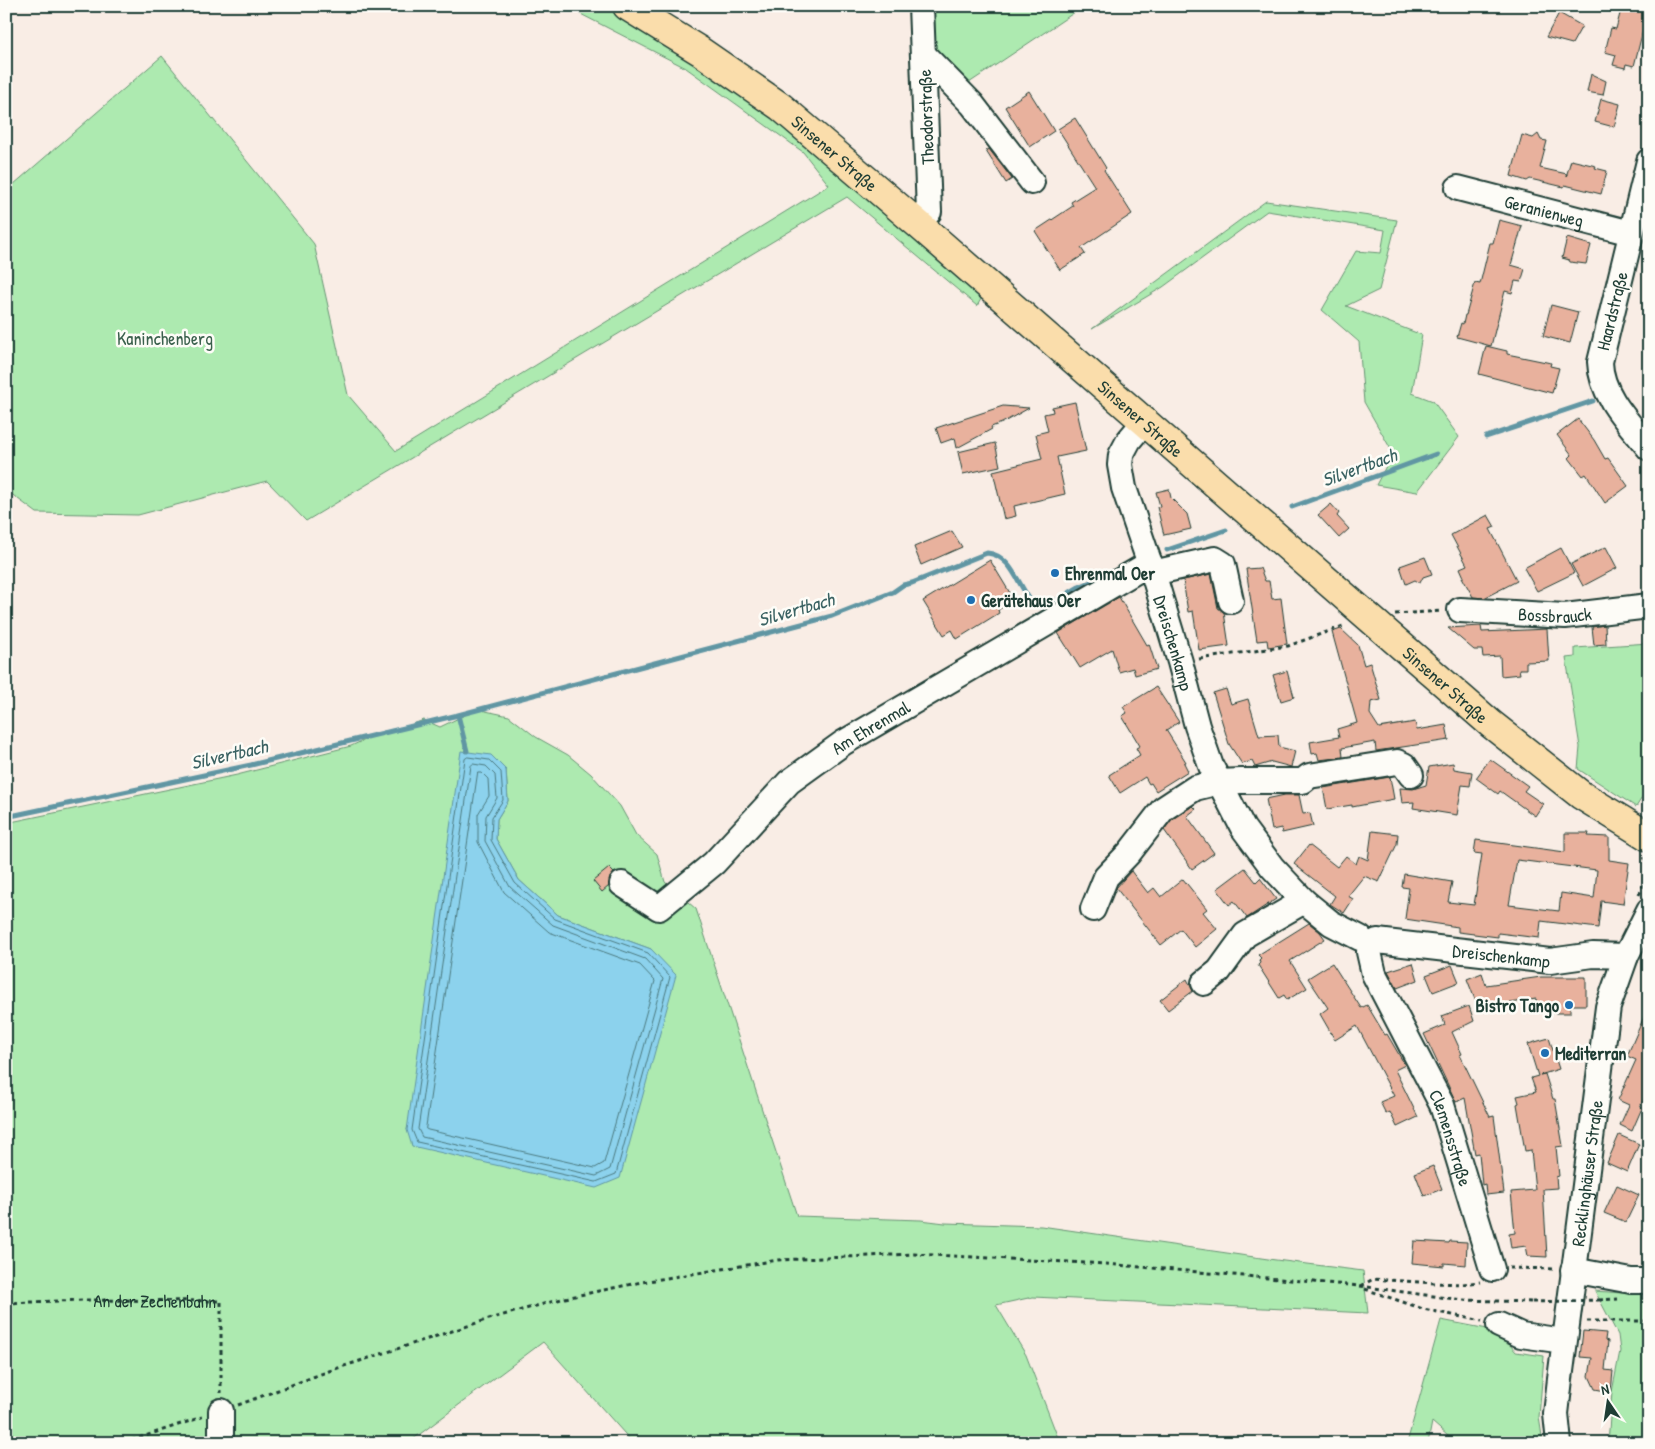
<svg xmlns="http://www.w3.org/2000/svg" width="1655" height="1449" font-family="'Patrick Hand',sans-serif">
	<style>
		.green { fill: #adeab0; stroke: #669472; fill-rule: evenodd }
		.water { fill: #8cd2ed; stroke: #6096a3 }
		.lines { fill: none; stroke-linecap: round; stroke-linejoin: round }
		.shore { stroke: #4b797e; stroke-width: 1 }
		.stream { stroke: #6096a3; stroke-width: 5 }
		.building { fill: #e8b19d; stroke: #1f3d34; fill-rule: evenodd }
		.minor-casing { stroke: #1f3d34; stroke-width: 28 }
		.major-casing { stroke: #1f3d34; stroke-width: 31 }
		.path { stroke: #1f3d34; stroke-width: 3; stroke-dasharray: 4 4; stroke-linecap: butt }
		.minor { stroke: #fdfcf7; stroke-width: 24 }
		.major { stroke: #faddab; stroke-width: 28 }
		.path-bridge { stroke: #1f3d34; stroke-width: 3; stroke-dasharray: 4 4; stroke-linecap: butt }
		.poi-dot { fill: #1f6fb2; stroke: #fdfcf7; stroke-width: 2 }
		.labels { text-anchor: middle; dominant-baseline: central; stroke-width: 5; stroke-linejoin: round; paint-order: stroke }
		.street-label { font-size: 18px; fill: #1f3d34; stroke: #fdfcf7 }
		.park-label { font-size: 18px; fill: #3b604d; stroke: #fdfcf7 }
		.poi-label { font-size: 18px; font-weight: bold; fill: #1f3d34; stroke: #fdfcf7; text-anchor: start }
		.water-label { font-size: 19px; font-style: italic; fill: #3a6262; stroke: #fdfcf7 }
	</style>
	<rect width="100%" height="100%" fill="#f9ede5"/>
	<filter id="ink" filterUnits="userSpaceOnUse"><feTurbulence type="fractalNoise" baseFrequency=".02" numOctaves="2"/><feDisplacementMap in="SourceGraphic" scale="10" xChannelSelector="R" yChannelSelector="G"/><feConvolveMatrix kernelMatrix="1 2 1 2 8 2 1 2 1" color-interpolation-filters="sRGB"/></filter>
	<g filter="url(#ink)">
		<path class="green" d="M565,6H610L631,18L779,116L984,294L977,306L847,197L306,521L267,481L138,515L37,513L6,490V191L162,56L314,244L348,395L396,451L829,185L803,152L686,68Z
			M928,6H1084L954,93L931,80Z
			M1266,201L1397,220L1379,290L1346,306L1422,335L1412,393L1433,401L1459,437L1417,492L1376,485L1393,453L1364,402L1359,342L1322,310L1356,251L1381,253L1385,230L1267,211L1163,287L1092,329Z
			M1649,643V787L1636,807L1578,769L1580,747L1566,658L1575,657V648Z
			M481,710L509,716L536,737L568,755L591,774L620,806L636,835L657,854L665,882L696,909L797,1216L921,1220L945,1223L1041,1226L1268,1259L1363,1271L1368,1313L1033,1297L996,1305L1026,1355L1060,1443H633L543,1342L408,1443H6V823L237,775L351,746L384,731L396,730L424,720L440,727L469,713ZM506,770L508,801L497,819L496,839L519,880L558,915L651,949L407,1130Z
			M1595,1291L1649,1295V1443H1608L1612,1392L1620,1351L1618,1335Z
			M1441,1320L1498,1331L1516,1352L1544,1356L1539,1417L1543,1443H1456L1432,1422L1428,1443H1407Z"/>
		<path class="water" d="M461,751L491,755L506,770L508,801L497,819L496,839L519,880L558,915L651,949L676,975L620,1178L596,1188L412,1146L407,1130Z"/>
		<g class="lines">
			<path class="shore" d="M468,757L489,760L501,772L503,800L492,817L491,840L515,883L555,919L648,953L670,977L616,1174L596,1182L417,1142L412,1130L465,759Z
				M473,764L486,766L495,775L497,798L486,816L485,841L510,887L553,925L645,959L663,979L610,1169L596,1176L422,1137L418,1129L471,766Z
				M478,773H482L488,779L489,796L478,814V842L504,892L549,932L640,965L655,981L604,1163L595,1168L428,1130L426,1129Z"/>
			<path class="stream" d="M1486,437L1593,401
				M1292,507L1436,454
				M1167,550L1226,530
				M458,715L467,751
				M6,817L251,765L458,715L832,616L893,592L903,585L912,583L987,553C1013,555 1019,590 1035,606H1047L1079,587L1107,575"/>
		</g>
		<path class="building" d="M1622,6H1649L1634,66L1626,64L1625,68L1613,65L1616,55L1605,52L1611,28L1616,29Z
			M1559,13L1582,26L1572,44L1546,37Z
			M1591,74L1606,81L1603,95L1587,92Z
			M1029,91L1054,131L1030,147L1005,107Z
			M1601,99L1620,104L1614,127L1595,122Z
			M1075,118L1106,168L1104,170L1132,214L1081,248L1085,254L1060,270L1035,231L1073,206L1071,202L1095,187L1058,129Z
			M1538,134L1541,140L1547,141L1540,168L1567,174L1566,177L1571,160L1596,166L1595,168L1607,171L1601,194L1565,185L1564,187L1530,179L1527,181L1511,176L1522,135L1533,138Z
			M989,149L1012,179L1006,183L986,151Z
			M1499,220L1522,226L1511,265L1525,269L1521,282L1515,281L1512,293L1505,291L1491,346L1457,337L1461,323L1463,324L1465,315H1466L1475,283L1480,284L1490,243H1493Z
			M1567,238L1591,245L1586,264L1570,262L1569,260L1562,258Z
			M1551,305L1578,312L1570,343L1543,336Z
			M1486,346L1507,351V354L1551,363L1550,366L1559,368L1552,393L1479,374Z
			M1075,402L1086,451L1057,457L1065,494L1014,506L1016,516L1004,519L993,471L1042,459L1036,434L1048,431L1044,414L1053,412L1052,407Z
			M1003,406L1029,408L1002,423L991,427L992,429L957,448L955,438L941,443L936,428Z
			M1578,419L1594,440L1605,459L1608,458L1628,486L1605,503L1586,474L1583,476L1569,458L1572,455L1557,435Z
			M995,443L1000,466L963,474L958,452Z
			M1169,489L1171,498L1187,514L1191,529L1164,535L1157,507L1160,506L1156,492Z
			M1331,504L1339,513L1337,516L1349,529L1339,538L1318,515Z
			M1488,515L1495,527L1490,529L1517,581L1484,598L1473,597L1462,577H1464L1460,568L1467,565L1451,535Z
			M952,531L962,547L921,565L914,547Z
			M1606,547L1617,568L1583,586L1571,564Z
			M1561,548L1574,573L1537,591L1524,568Z
			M1425,557L1432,574L1423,577L1420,583L1415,580L1406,584L1400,566Z
			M990,560L1013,598L1005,603L1006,605L998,610L999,613L957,639L952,630L944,635L923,601Z
			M1260,568L1265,581H1269L1272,599L1281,598L1287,644L1268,647L1267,640L1257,641L1246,569Z
			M1211,574L1218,608L1224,612L1229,646L1199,650L1193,611L1188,612L1183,580Z
			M1119,597L1147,645L1149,644L1157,669L1135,675L1133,668L1119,672L1112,649L1080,668L1058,633Z
			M1605,625L1606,644L1594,645L1592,627Z
			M1481,626L1482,632L1547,629L1549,661L1526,662V669H1519L1520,674L1501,676L1500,656L1483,657L1482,650H1474L1448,628Z
			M1341,629L1358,645L1364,665L1370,663L1381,700L1371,702L1370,714L1379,728L1415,722L1417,730L1446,725L1449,740L1376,751L1375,742L1342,748L1343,757L1319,760L1317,753L1312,754L1310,742L1339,737L1337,729L1357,723L1332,632Z
			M1287,671L1294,697L1281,701L1273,675Z
			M1156,687L1179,722L1166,730L1186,762L1184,763L1188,771L1156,791L1151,783L1149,784L1145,777L1120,793L1109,775L1140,755L1136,748L1140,746L1122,716L1127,713L1123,707Z
			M1226,689L1231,704L1248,699L1259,736L1278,735L1279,747L1295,751L1291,767L1272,762L1255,767L1252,761L1242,764L1229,744L1213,693Z
			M1490,759L1528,786L1524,791L1543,804L1535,816L1500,791L1498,794L1476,778Z
			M1453,763L1454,769L1472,772L1470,786L1462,785L1457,815L1413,808L1414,802L1402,803L1400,788L1413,789L1426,785L1429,767Z
			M1390,777L1394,799L1352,807V805L1327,809L1323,788Z
			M1285,795H1299L1303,814L1310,813L1313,826L1282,833L1281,828L1272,830L1266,799Z
			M1193,806L1196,809L1187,816L1214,853L1192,869L1164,830L1172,819Z
			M1372,831L1398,834L1397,844L1379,882L1364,876L1348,896L1353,899L1344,913L1330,904L1335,896L1294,864L1309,845L1337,867L1346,856L1356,864L1359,856L1368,860Z
			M1565,833H1589L1588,836L1609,837V860L1629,863L1623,904L1601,901L1598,928L1541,921L1539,938L1498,933V937L1458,932V927L1405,919L1409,888L1402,887L1404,874L1452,882L1448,902L1474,905L1482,854L1474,853L1476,840L1565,852ZM1517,860L1597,870L1594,898L1561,893L1559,911L1509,905Z
			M609,868L614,873L610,877L609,886L602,892L593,881Z
			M1245,868L1256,882L1260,878L1276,899L1247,918L1234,901L1229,905L1217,889Z
			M1131,871L1148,893L1154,888L1161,897L1183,879L1207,909L1203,912L1217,929L1195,947L1181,929L1161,945L1116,888Z
			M1309,923L1320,932L1325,939L1290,961L1307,988L1287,1000L1284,995L1279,998L1258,965L1260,963L1259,960L1261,958L1258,955Z
			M1332,963L1361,1008L1367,1005L1385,1035L1387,1034L1405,1065L1395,1070L1418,1117L1397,1127L1390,1112L1386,1114L1380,1102L1394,1096L1357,1026L1335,1040L1320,1014L1328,1008L1308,978Z
			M1413,963L1418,980L1397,988L1388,971Z
			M1452,965L1459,982L1433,992L1426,975Z
			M1482,973L1486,985L1541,977H1586V1005H1570V1013H1540L1536,999L1504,1004L1495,1008L1494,1004L1479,1010L1467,979Z
			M1187,979L1193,991L1168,1010L1160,1000Z
			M1649,1005V1088L1640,1107L1642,1108L1632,1131L1620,1125L1629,1105L1618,1100L1636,1060L1627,1056Z
			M1469,1006L1474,1021L1452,1032L1462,1054L1460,1055L1490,1117L1494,1116L1504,1193L1486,1195L1485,1184L1482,1185L1479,1153L1475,1154L1465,1098L1456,1102L1424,1034L1445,1025L1442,1016Z
			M1549,1038L1559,1069L1540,1075L1545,1074L1553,1099H1555L1563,1146L1556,1147L1559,1176L1556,1177L1557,1188L1543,1189L1547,1257L1528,1256L1526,1246L1511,1248L1509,1234L1515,1233L1511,1192L1535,1190L1531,1150L1525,1151L1517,1104L1519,1103L1517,1096L1536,1092L1531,1078L1538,1076L1528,1044Z
			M1619,1135L1639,1144L1627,1172L1607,1163Z
			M1433,1166L1442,1189L1424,1196L1415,1173Z
			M1617,1185L1639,1195L1626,1222L1604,1213Z
			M1414,1241L1449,1243L1450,1241L1467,1242L1466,1265L1444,1263V1266L1412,1263Z
			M1583,1331L1606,1333L1605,1340L1608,1341L1605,1370L1613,1371L1611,1392L1595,1389L1589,1376L1592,1358L1580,1357Z"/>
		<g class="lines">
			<g class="minor-casing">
				<g id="minor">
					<path d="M923,54L972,104L1032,182"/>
					<path d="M1649,161L1600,362C1601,396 1629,423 1649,448"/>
					<path id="s2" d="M1458,188L1631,233"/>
					<path d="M918,224L929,212L921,6"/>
					<path id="s3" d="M1145,421L1129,440L1121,455L1120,465L1124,488L1153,573L1180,662L1197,726L1211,766L1243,828L1272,867L1304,901L1331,923L1360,938"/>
					<path d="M1153,573L1215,559L1223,564L1231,601"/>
					<path id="s4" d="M1460,610L1565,616L1649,606"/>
					<path id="s5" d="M622,884L659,908L714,863L789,782L843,743L1150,563"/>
					<path d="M1093,909L1106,877L1129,853L1163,809L1195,788L1219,782L1241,781H1303L1309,776L1397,762L1404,765L1411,775"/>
					<path id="s6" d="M1377,941L1550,961L1593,955L1626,956"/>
					<path id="s7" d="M1369,952L1374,974L1442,1105L1492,1269"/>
					<path d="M1204,983L1219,971L1245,935L1304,901"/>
					<path d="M1573,1270L1631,1281H1649"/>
					<path d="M1499,1325L1521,1335L1564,1341"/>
					<path d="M221,1411V1443"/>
					<path id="s8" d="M1559,1443L1556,1414L1560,1379L1608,1007L1626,956L1649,910"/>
				</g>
			</g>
			<g class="major-casing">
				<g id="major">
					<path id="s9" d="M627,6L700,51L781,107L918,224L1491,724L1581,795L1649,837"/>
				</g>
			</g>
			<g class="path">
				<path d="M1395,614L1441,611"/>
				<path d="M1199,659L1288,646L1346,625"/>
				<path d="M1644,857L1649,868"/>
				<path d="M1639,895L1649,873"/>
				<path d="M1509,1268L1555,1269"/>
				<path d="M1361,1286L1373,1279L1435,1283L1463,1284L1480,1282"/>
				<path d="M1365,1289L1423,1309L1482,1321"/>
				<path d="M1599,1300L1618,1299"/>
				<path id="s1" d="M6,1303L83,1300L221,1301V1393"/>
				<path d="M1587,1321H1649"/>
				<path d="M238,1405L329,1371L489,1319L565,1298L642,1282L778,1260L914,1254L1106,1264L1360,1286L1462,1300L1532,1302"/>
				<path d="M124,1443L202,1417"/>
			</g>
			<use href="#minor" class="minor"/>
			<use href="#major" class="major"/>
			<path class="path-bridge" d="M1532,1302L1599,1300"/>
		</g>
	</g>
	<g class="poi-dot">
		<circle cx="1055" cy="573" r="5"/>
		<circle cx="971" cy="600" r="5"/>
		<circle cx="1569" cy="1005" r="5"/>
		<circle cx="1545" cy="1053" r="5"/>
	</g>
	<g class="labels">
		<g class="street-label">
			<text transform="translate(926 117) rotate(-92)">Theodorstraße</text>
			<text stroke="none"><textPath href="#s9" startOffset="255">Sinsener Straße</textPath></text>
			<text stroke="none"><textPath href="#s2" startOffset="89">Geranienweg</textPath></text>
			<text transform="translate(1612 311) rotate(-76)">Haardstraße</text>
			<text stroke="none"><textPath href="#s9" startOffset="660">Sinsener Straße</textPath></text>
			<text stroke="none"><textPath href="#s4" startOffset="95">Bossbrauck</textPath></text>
			<text stroke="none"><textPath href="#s3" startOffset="238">Dreischenkamp</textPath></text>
			<text stroke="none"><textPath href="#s9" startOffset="1065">Sinsener Straße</textPath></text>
			<text stroke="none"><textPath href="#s5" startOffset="324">Am Ehrenmal</textPath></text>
			<text stroke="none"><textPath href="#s6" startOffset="125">Dreischenkamp</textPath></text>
			<text stroke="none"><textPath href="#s7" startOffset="204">Clemensstraße</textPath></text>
			<text stroke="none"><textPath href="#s8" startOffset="272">Recklinghäuser Straße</textPath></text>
			<text stroke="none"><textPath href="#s1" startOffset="149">An der Zechenbahn</textPath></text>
		</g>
		<g class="park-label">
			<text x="165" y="338">Kaninchenberg</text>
		</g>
		<g class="poi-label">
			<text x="1065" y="573">Ehrenmal Oer</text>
			<text x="981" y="600">Gerätehaus Oer</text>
			<text x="1559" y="1005" text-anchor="end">Bistro Tango</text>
			<text x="1555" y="1053">Mediterran</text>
		</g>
		<g class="water-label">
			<text transform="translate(1359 467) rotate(-20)">Silvertbach</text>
			<text transform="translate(796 609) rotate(-16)">Silvertbach</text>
			<text transform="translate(229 754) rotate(-13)">Silvertbach</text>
		</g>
	</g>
	<rect width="1655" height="1449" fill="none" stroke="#fdfcf7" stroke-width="25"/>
	<rect x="12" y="12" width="1630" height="1424" fill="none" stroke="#1f3d34" stroke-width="2" filter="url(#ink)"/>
	<g transform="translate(1608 1402) rotate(347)" stroke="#fdfcf7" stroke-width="4" paint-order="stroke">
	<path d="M0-4L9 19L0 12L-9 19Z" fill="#1f3d34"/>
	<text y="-8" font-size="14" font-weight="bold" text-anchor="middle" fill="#1f3d34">N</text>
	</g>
</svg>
